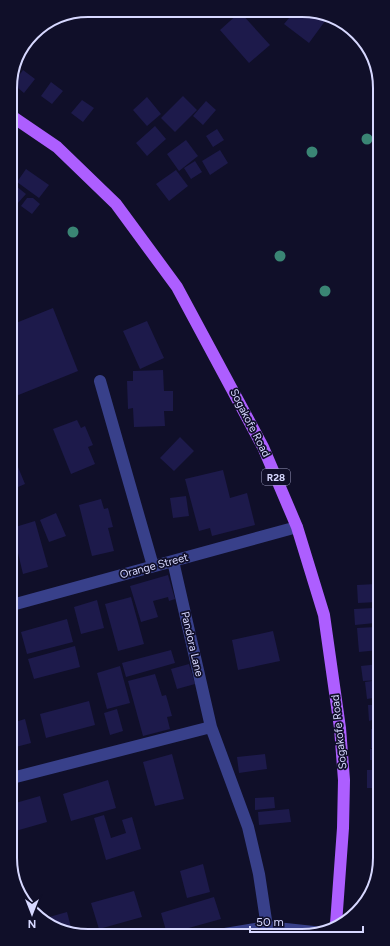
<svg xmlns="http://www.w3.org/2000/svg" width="390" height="946" font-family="Figtree,sans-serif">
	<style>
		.building { fill: #1d1a4b }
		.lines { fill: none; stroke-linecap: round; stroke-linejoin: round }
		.minor { stroke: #38408a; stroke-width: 12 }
		.major { stroke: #ad5eff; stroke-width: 12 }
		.tree { fill: #3a8574 }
		.labels { text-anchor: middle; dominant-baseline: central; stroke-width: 3.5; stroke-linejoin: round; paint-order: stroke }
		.shield { fill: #100f29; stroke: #9b9cbf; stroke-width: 1 }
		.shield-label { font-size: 10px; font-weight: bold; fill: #d7d8ff }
		.street-label { font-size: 11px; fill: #d7d8ff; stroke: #100f29 }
		.rim { fill: none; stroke: #d7d8ff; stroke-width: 2 }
	</style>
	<rect width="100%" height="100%" fill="#100f29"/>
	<path class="building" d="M301,11L317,12L328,17L309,43L284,24L294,12L299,15Z
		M240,12L270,45L249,63L220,30Z
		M23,70L35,79L24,93L13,84Z
		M51,82L63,91L52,104L41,96Z
		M183,96L197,110L175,132L161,118Z
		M147,97L161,114L147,126L133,110Z
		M82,100L94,108L83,122L71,113Z
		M206,101L216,110L203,125L193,116Z
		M155,126L166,139L147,156L136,143Z
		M217,129L224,140L213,147L206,136Z
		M186,140L198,156L179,171L167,154Z
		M220,150L228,163L210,175L202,161Z
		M195,161L202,172L191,179L184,168Z
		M26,169L49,185L39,198L17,182Z
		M176,170L188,186L169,201L156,184Z
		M16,186L26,194L17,204L11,198V193Z
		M27,198H33L40,204L32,214L21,206Z
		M53,308L78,371L11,398V325Z
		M147,321L164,358L140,369L123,331Z
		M163,370L164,391H173V411H164L165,426L134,427L133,408L128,409L127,381H133V371Z
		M77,420L81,428L85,426L93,445L88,447L95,464L71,474L53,429Z
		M180,437L194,451L174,471L160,458Z
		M11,450L25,484L11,490Z
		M223,470L230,498L247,493L255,525L212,536L210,528L199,531L185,479Z
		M186,496L189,516L173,518L170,498Z
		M101,499L104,509L108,508L113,527L108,528L114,551L92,556L79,505Z
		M56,513L66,536L49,542L40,520Z
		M35,521L48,567L23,574L12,528Z
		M168,575L175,599L169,601L168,597L153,601L158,617L141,622L130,586Z
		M376,584L377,602L358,603L357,585Z
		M131,597L144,644L118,651L105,604Z
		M97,600L104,628L81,634L74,607Z
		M374,608L375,623L355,625L354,609Z
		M67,619L73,642L27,654L21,632Z
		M376,627V637L379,636V650L359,652L357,628Z
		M273,631L280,661L238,670L232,640Z
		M75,646L80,667L34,679L28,659Z
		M171,650L175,663L126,677L122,663Z
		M189,664L195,684L177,689L171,669Z
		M379,664V680L363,681L361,666Z
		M120,666L130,703L107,709L97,673Z
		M155,674L162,696L166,695L172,716L167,717L170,729L143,736L128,681Z
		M379,680V697L367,699L365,682Z
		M89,701L95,725L46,738L40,714Z
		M368,705H379V725H372V720L369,721Z
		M117,709L123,731L110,735L104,713Z
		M25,719L31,743L12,748V723Z
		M379,728V748H371V729Z
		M370,749H379L380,760H370Z
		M172,754L184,799L155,806L143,762Z
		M265,754L267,769L239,773L237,757Z
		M367,770H380V788H367Z
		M108,780L116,808L71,821L63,794Z
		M40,796L47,822L12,832V804Z
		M274,797L275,808L255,810V798Z
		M289,809L291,822L259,825L258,812Z
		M104,815L111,838L126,833L122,820L132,817L141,849L106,860L94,818Z
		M203,864L210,892L187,898L180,871Z
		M134,891L142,917L99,929L91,903Z
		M214,897L221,919L167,934L161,913Z
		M67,912L73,935L42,919Z
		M126,929L127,934H108Z"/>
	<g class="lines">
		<path class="minor" d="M100,381L153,566
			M173,561L211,727
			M12,605L297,527
			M12,778L211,727L248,827L259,874L267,927
			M225,934L267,927L323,933"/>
		<path class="major" d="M10,115L57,147L116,204L177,287L263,447L297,527L324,615L340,728L344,780L343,828L336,924"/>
	</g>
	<g class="tree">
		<circle cx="367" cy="139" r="5.5"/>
		<circle cx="312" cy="152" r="5.5"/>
		<circle cx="73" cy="232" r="5.5"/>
		<circle cx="280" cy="256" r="5.5"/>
		<circle cx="325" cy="291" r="5.5"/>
	</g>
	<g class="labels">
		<rect class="shield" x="262" y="469" width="28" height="16" rx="3"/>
		<g class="shield-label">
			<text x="276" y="477">R28</text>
		</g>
		<g class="street-label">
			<text transform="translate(250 423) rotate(63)">Sogakofe Road</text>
			<text transform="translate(154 566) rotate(-15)">Orange Street</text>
			<text transform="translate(192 644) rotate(77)">Pandora Lane</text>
			<text transform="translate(339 732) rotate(-96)">Sogakofe Road</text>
		</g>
	</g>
	<path d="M0 0H390V946H0ZM88 17H302A71 71 0 0 1 373 88V858A71 71 0 0 1 302 929H88A71 71 0 0 1 17 858V88A71 71 0 0 1 88 17Z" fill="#100f29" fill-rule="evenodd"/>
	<path class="rim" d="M88 17H302A71 71 0 0 1 373 88V858A71 71 0 0 1 302 929H88A71 71 0 0 1 17 858V88A71 71 0 0 1 88 17Z"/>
	<g transform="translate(32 914) rotate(180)" stroke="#100f29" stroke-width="3" paint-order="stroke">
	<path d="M0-3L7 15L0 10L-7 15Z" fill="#d7d8ff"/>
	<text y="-6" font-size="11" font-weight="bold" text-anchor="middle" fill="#d7d8ff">N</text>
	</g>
	<path d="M250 926v6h113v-6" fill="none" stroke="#d7d8ff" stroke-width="2"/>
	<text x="256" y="926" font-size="12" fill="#d7d8ff" stroke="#100f29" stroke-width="3" paint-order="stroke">50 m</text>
</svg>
